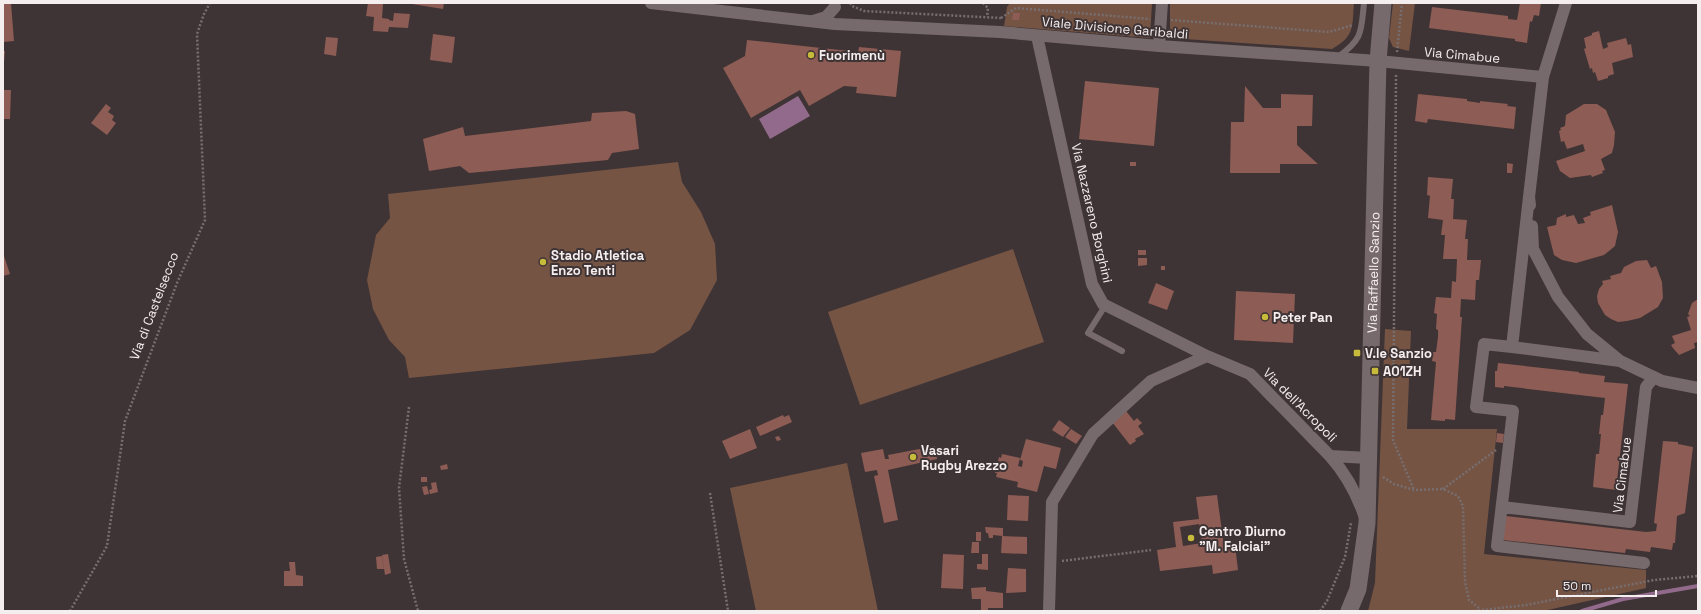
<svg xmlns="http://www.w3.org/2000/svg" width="1701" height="614" font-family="'Space Grotesk',sans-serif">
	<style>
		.green { fill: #755444 }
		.water { fill: #926b8c }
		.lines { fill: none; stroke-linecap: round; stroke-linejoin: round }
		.stream { stroke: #926b8c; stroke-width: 4 }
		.building { fill: #8d5c54; fill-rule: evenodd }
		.path { stroke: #776e6f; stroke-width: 2.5; stroke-dasharray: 2 2; stroke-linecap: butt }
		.lane { stroke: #776a6c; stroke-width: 6 }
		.street { stroke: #776a6c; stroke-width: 12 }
		.secondary { stroke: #776a6c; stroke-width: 17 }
		.poi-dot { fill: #c8bb3b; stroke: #3f3435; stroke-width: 1.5 }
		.labels { text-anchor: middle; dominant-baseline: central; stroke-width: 4; stroke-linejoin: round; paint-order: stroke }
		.street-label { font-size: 13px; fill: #f5eeef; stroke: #3f3435 }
		.poi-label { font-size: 13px; font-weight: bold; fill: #f5eeef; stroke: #3f3435; text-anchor: start }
	</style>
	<rect width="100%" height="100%" fill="#3f3435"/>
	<path class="green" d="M1010,3H1152L1150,38L1004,26L1007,7Z
		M1170,3H1354C1352,27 1355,36 1332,49L1170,38Z
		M1393,3H1415L1409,51L1393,47L1389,38Z
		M678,162L682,182L701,212L715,244L717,280L690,330L654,353L409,378L405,357L389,340L373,309L367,280L376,235L390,218L388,194Z
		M1013,249L1044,342L860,405L828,312Z
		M1385,329L1411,331L1407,429H1497L1484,554L1646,570V588L1543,611H1368L1375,583Z
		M847,463L878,611H756L730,488Z"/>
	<path class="water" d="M798,96L810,116L770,139L759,119Z"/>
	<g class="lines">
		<path class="stream" d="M1582,611L1623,599L1698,586"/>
	</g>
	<path class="building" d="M3,3H11L14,41L3,42Z
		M368,3L383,4L382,18L389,19V20L393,21L394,13L410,14L408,28L389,27L388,32L373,31L374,17L366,16Z
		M406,3H444L443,9Z
		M1520,3H1541L1539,16L1534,15L1532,22L1530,21L1527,43L1515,41V39L1429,28L1432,7L1508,16V19L1517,20Z
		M1013,13H1020L1019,20H1012Z
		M1599,31L1603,49L1608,47L1607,43L1626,38L1628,45L1631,44L1633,57L1612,63L1614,74L1608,76V78L1598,81L1595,72L1593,73L1592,68L1590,69L1584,49L1586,48L1584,38L1592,35V33Z
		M433,34L455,37L452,63L430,60Z
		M326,37L338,38L336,56L324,54Z
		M747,40L858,52L859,47L901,51L896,97L856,93L857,87L844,86L809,106L800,90L751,118L723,68L745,56Z
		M3,51H5L4,62H3Z
		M1085,81L1159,88L1154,146L1079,139Z
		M1245,86L1263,108H1281V94L1313,95L1312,126H1297V145L1318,164H1280V173H1230L1231,122H1244Z
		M3,90H11L10,119H3Z
		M1418,94L1467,99V101L1480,103V101L1508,104L1507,106L1516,107L1514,129L1428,119L1427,123L1415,121Z
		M106,104L111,108L108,112L114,116L112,120L116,123L107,135L91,123Z
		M1584,104H1597L1606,110L1615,132L1614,145L1612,153L1601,159L1605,170L1602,171L1603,173L1592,177L1591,175L1570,178L1560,171L1556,161L1585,151L1583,144L1567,149L1564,141L1561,142L1559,131L1561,130L1560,128L1565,126L1566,115Z
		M626,111L635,114L639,149L612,153L608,160L469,173L460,166L429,171L423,139L463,127L465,136L591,121L592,113Z
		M1130,162H1136V166H1130Z
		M1507,163L1513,164L1512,173H1507Z
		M1428,177L1453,179L1451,199H1454L1453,219L1467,220L1465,239H1468L1467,260H1481L1479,280H1476L1475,300L1461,299L1460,317H1462L1455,420L1445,419V421L1431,420L1436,362L1432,361L1433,352H1436L1438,337V330L1436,329L1437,314L1434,313L1436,297L1451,298L1452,281L1456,282L1457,259H1443L1445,235H1441L1443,220L1428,218L1430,196L1427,195Z
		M1612,205L1618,232L1615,246L1609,251L1604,255L1576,263L1562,260L1554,255L1547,227L1556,225L1557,218L1566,214V217L1574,215L1578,224L1585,223L1583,218L1591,215L1590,212Z
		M1138,250H1146V255H1138Z
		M3,253L10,274L3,276Z
		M1138,258H1147V265L1138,266Z
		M1647,260L1651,268L1656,266L1662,282L1663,298L1658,307L1640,318L1627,321L1618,322L1611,319L1605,315L1598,303L1597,296L1599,289L1603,284L1602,281L1611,279L1610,276L1621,273L1624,267L1636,261Z
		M1161,266H1165V270H1161Z
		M1156,283L1174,291L1167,310L1148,303Z
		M1236,291L1295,294L1293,343L1234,340Z
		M1698,299V342L1694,343L1695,348L1679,355L1673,348L1671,345L1675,343L1672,336L1691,330L1687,317L1690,316L1688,314L1692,303Z
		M1498,363L1579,372V373L1605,376L1604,382L1628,384L1616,490L1593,487L1596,454H1599L1601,434H1599L1601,415H1603L1605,398L1504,386V388L1495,387V371H1497Z
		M1126,411L1134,421L1137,418L1142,423L1138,426L1144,434L1135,439L1136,441L1130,445L1112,422Z
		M783,415L784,417L789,415L792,422L760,436L756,427Z
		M1059,420L1070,428L1063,437L1052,430Z
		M750,429L757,448L730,459L722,441Z
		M1071,429L1082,436L1076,444L1065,437Z
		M1497,433L1504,434L1503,443L1496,442Z
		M779,436L781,440L777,441L775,437Z
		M1026,439L1061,448L1056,469L1044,466L1037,492L1017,487L1018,482L996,477L997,473H995L999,457L1001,458L1002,454L1020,458L1018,466L1022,467L1023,461L1020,460Z
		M1663,441L1678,442V444L1693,447L1685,513L1677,516L1675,543H1673L1672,550L1651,547L1650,552L1626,549L1625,553L1502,540L1506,516L1646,532L1656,531L1657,524L1654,523Z
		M935,446L937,459L888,470L898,520L884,523L874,476L878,475L877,470L865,472L861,453L883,449L885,459H889L888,455Z
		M447,464L448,469L441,470L440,466Z
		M421,477H427V482H421Z
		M436,482L438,492L430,494L429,490L432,489L431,483Z
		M427,486L429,494L424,495L422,487Z
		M1008,495L1029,496L1028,521L1007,520Z
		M1217,495L1224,546L1235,545L1238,570L1213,574L1212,565L1160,571L1157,550L1176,547L1173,522L1199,519L1196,497ZM1199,524L1202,543L1183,546L1180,527Z
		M985,527L1003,528V536L1027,537V554L1001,553L1002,536L993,535V538H989L988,533H986Z
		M976,532H981V541H976Z
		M972,542H979V553H971Z
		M388,554L391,573L385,575L382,555Z
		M943,554L964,555L963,589L941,588Z
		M982,554H988V570L977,569V564H982Z
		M382,556L384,569H377L376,557Z
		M289,562H295L296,575L303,576V586H284V571H290Z
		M1008,568L1026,569V592L1006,593Z
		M986,587V591L1003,593V608H988V611H981V599H972L971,588Z"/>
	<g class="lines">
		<path class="path" d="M850,3L852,6L864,11L1001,18
			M983,3L988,8L987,17
			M1001,18L1016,8L1150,19
			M1171,20L1329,32L1353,25
			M1397,52L1402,3
			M1396,75L1393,440L1414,490
			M409,407L399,488L404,559L418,611
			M1383,477L1394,484L1414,490L1443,489L1458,496L1463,506L1465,582L1469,600L1480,609
			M1443,489L1496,450
			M710,493L728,611
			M1062,561L1151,550
			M70,611L107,546L125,421L177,283L205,220L197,34L204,14L210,3
			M1320,611L1327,601L1345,557L1351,523
			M1474,611L1526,605L1654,580L1698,576"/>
		<path class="lane" d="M1338,57C1363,39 1361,32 1364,3
			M1105,306L1088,333L1122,351"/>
		<path class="street" d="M651,3L835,24L1000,32L1159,46L1378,61L1543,77
			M813,21L826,17L835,7
			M1037,36L1092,284L1103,304L1207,356
			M1159,46L1162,3
			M1529,197L1512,347L1484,344L1476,407L1513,411L1497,546L1644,563
			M1530,205L1529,197L1543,77L1566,3
			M1532,226L1533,249L1558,297L1587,334L1620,361L1662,381L1698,388
			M1512,347L1620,361
			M1330,456C1346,474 1356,492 1364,515
			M1502,507L1630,522L1646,387L1654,377
			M1049,611L1052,502L1093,434L1151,381L1207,356L1250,374L1330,456L1369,458"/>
		<path class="secondary" id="s1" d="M1349,611L1358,589L1367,523L1378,61L1383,3"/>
	</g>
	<g class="poi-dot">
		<circle cx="811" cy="55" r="4"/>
		<circle cx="543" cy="262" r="4"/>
		<circle cx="1265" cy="317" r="4"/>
		<rect x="1353" y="349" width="8" height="8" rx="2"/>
		<rect x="1371" y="367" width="8" height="8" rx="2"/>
		<circle cx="913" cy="457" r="4"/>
		<circle cx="1191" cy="538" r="4"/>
	</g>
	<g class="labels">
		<g class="street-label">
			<text transform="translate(1115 28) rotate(5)">Viale Divisione Garibaldi</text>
			<text transform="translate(1462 55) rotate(5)">Via Cimabue</text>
			<text transform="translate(1092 213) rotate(77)">Via Nazzareno Borghini</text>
			<text stroke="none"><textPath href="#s1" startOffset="341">Via Raffaello Sanzio</textPath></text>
			<text transform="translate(154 306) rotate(-69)">Via di Castelsecco</text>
			<text transform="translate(1300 405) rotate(45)">Via dell'Acropoli</text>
			<text transform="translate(1622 475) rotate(-83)">Via Cimabue</text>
		</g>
		<g class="poi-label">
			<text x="819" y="55">Fuorimenù</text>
			<text x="551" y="255">Stadio Atletica<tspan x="551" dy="15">Enzo Tenti</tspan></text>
			<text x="1273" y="317">Peter Pan</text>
			<text x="1365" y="353">V.le Sanzio</text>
			<text x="1383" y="371">A01ZH</text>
			<text x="921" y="450">Vasari<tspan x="921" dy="15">Rugby Arezzo</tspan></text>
			<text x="1199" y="531">Centro Diurno<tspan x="1199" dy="15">"M. Falciai"</tspan></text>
		</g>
	</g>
	<rect width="1701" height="614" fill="none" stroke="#f5eeef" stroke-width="8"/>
	<path d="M1557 590v6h99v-6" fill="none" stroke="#f5eeef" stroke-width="2"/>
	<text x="1563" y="590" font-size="12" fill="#f5eeef" stroke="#3f3435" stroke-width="3" paint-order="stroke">50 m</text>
</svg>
